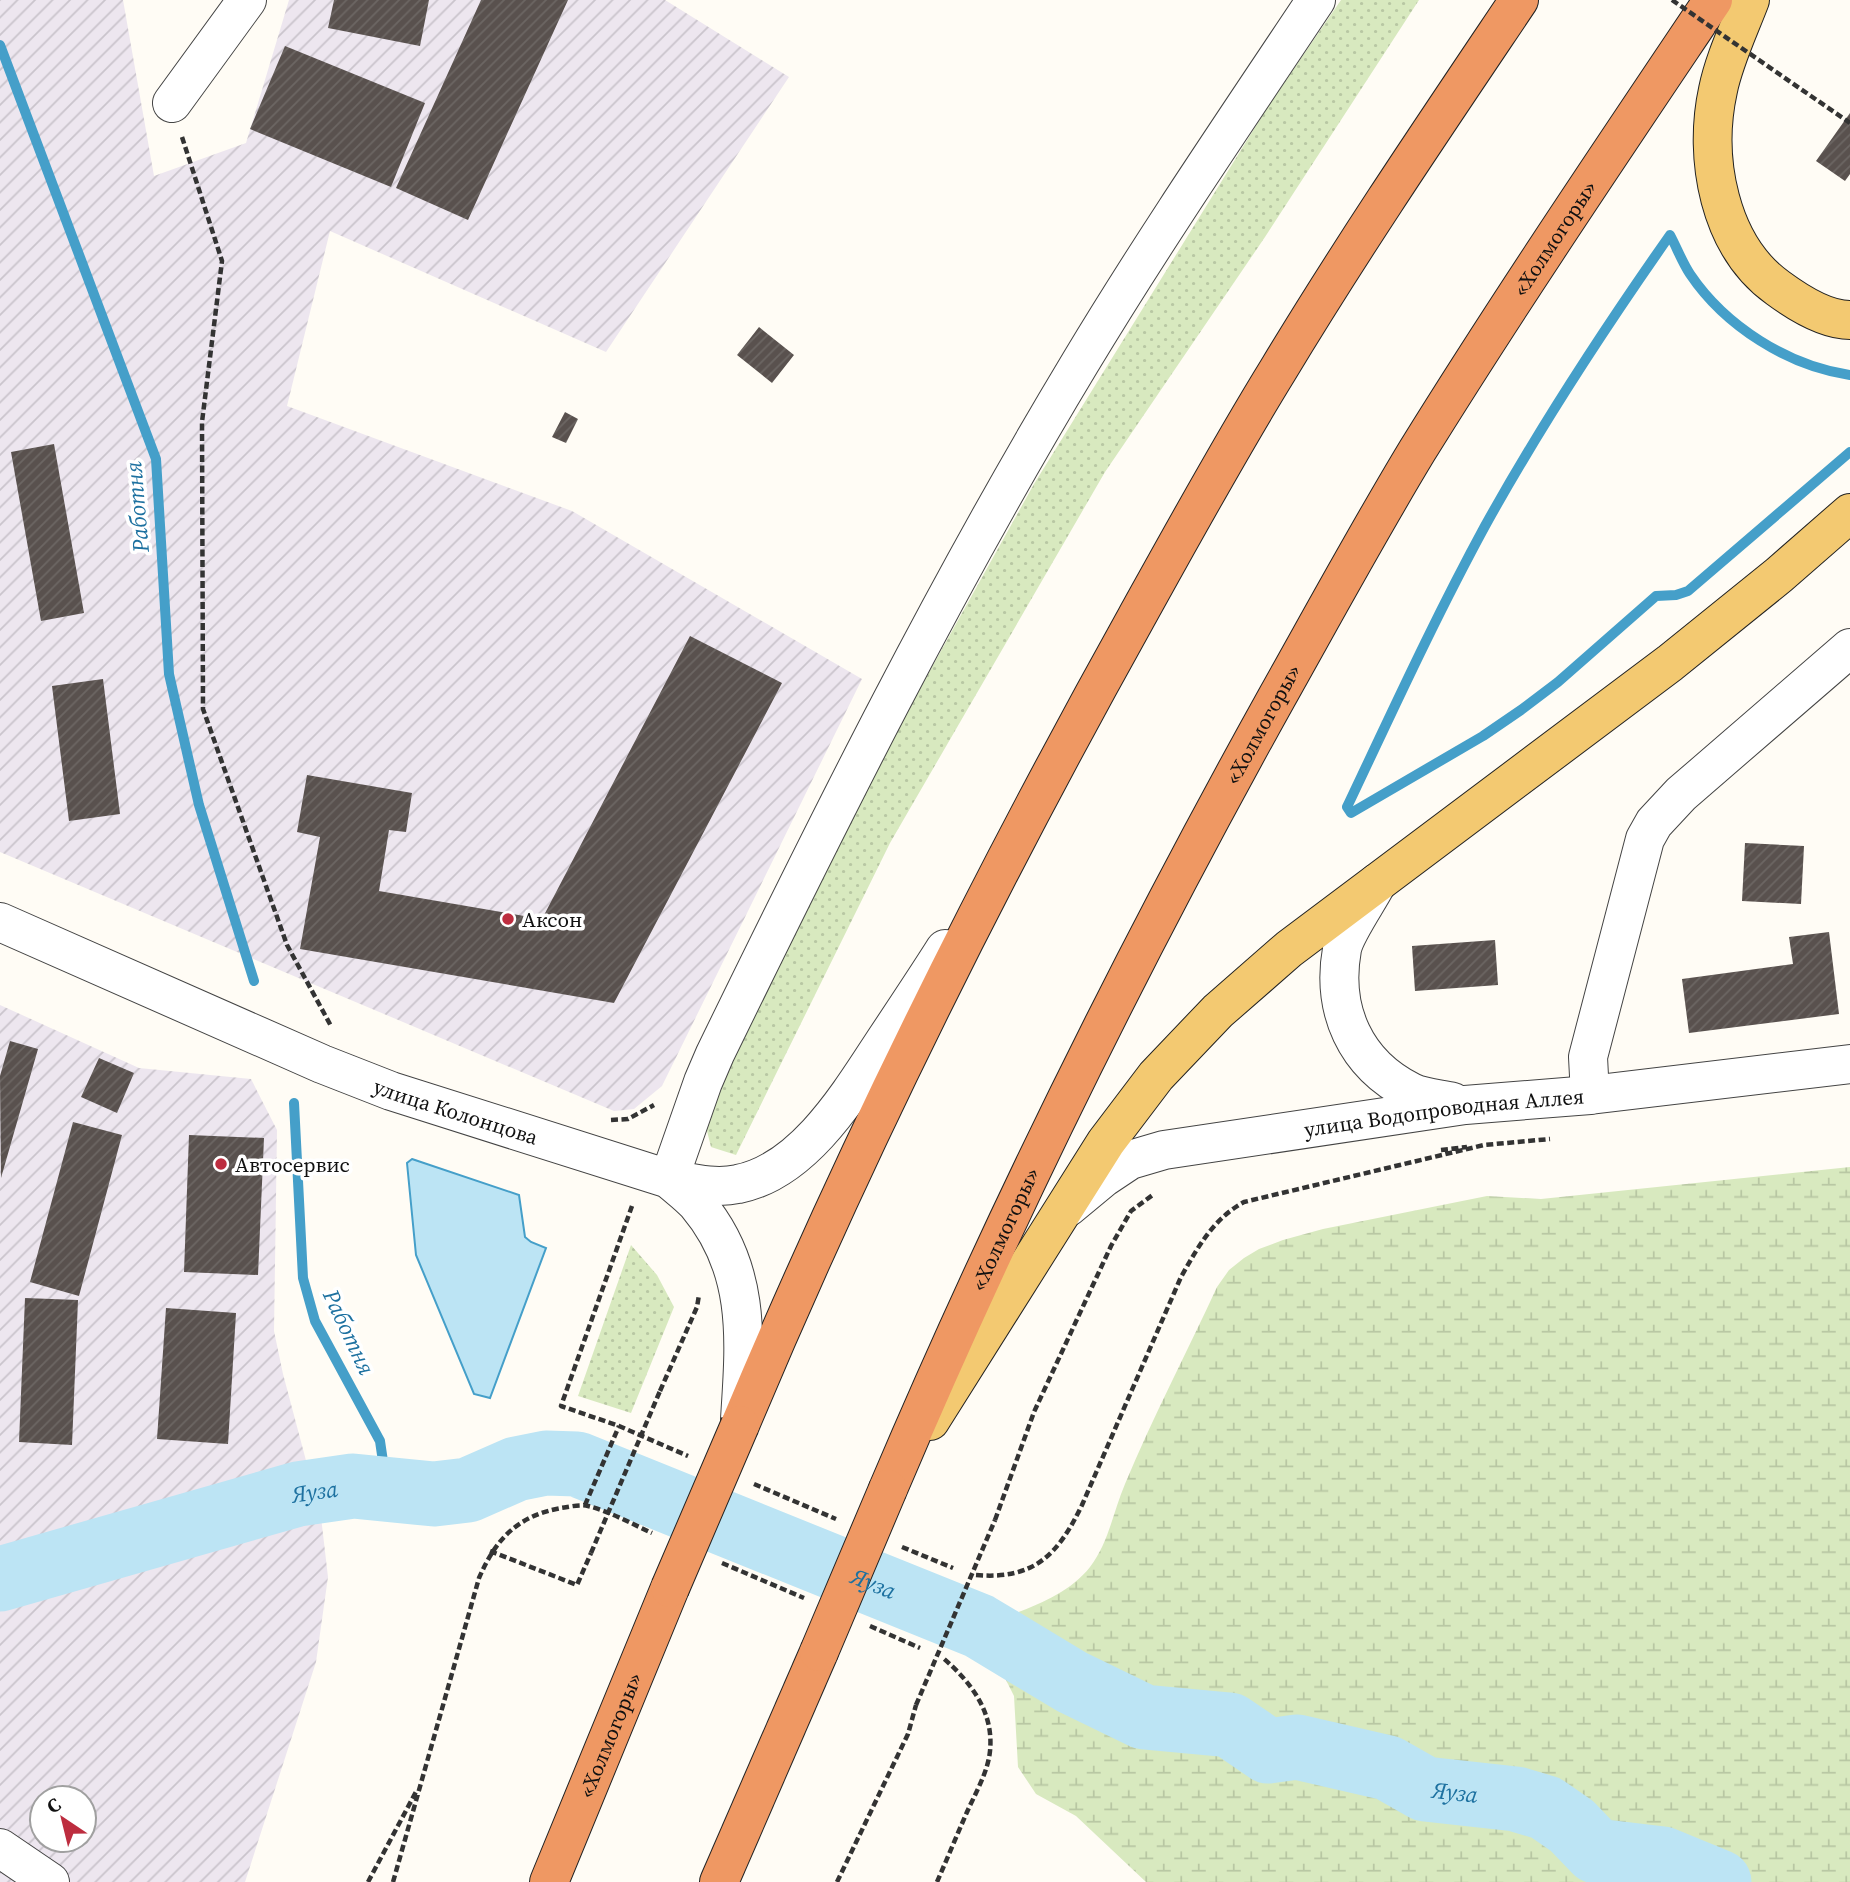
<svg xmlns="http://www.w3.org/2000/svg" width="1850" height="1882" font-family="'Source Serif 4',serif">
	<style>
		.industrial { fill: url(#industrial-furrows); fill-rule: evenodd }
		.green { fill: url(#green-dots) }
		.wetland { fill: url(#wetland-marsh) }
		.water { fill: #bce4f4; stroke: #459fc9; stroke-width: 2 }
		.lines { fill: none; stroke-linecap: round; stroke-linejoin: round }
		.stream { stroke: #459fc9; stroke-width: 10 }
		.river { stroke: #bce4f4; stroke-width: 65 }
		.building { fill: url(#building-hatch) }
		.minor-casing { stroke: #444; stroke-width: 40 }
		.major-casing { stroke: #222; stroke-width: 40 }
		.highway-casing { stroke: #222; stroke-width: 40 }
		.path { stroke: #333; stroke-width: 4.5; stroke-dasharray: 7 3.5; stroke-linecap: butt }
		.minor { stroke: #fff; stroke-width: 38 }
		.major { stroke: #f3c971; stroke-width: 38 }
		.highway { stroke: #ef9863; stroke-width: 38 }
		.highway-bridge-casing { stroke: #222; stroke-width: 40; stroke-linecap: butt }
		.path-bridge { stroke: #333; stroke-width: 4.5; stroke-dasharray: 7 3.5; stroke-linecap: butt }
		.highway-bridge { stroke: #ef9863; stroke-width: 38 }
		.poi-dot { fill: #bd2d3f; stroke: #fff; stroke-width: 2.5 }
		.labels { text-anchor: middle; dominant-baseline: central; stroke-width: 7; stroke-linejoin: round; paint-order: stroke }
		.street-label { font-size: 21px; fill: #111; stroke: #fff }
		.poi-label { font-size: 21px; fill: #111; stroke: #fff; text-anchor: start }
		.water-label { font-size: 23px; font-style: italic; fill: #1d71a0; stroke: #fff }
	</style>
	<defs>
		<pattern id="industrial-furrows" width="10" height="10" patternUnits="userSpaceOnUse" patternTransform="scale(1.75)"><rect width="10" height="10" fill="#ede6ef"/><path d="M-1 1l2-2M0 10L10 0M9 11l2-2" fill="none" stroke="#cac4cc"/></pattern>
		<pattern id="green-dots" width="8" height="8" patternUnits="userSpaceOnUse" patternTransform="scale(1.75)"><rect width="8" height="8" fill="#d8e9bf"/><path d="M2 2h.1M6 6h.1" fill="none" stroke="#b8c7a3" stroke-width="1.8" stroke-linecap="round"/></pattern>
		<pattern id="wetland-marsh" width="20" height="14" patternUnits="userSpaceOnUse" patternTransform="scale(1.75)"><rect width="20" height="14" fill="#d8e9bf"/><path d="M1 5h8M5 5V1M11 12h8M15 12V8" fill="none" stroke="#b8c7a3"/></pattern>
		<pattern id="building-hatch" width="6" height="6" patternUnits="userSpaceOnUse" patternTransform="scale(1.75)"><rect width="6" height="6" fill="#59514e"/><path d="M-1 1l2-2M0 6l6-6M5 7l2-2" fill="none" stroke="#6c6663"/></pattern>
	</defs>
	<rect width="100%" height="100%" fill="#fffcf5"/>
	<path class="industrial" d="M0,0H123L154,176L246,143L289,0H665L789,77L606,352L330,231L287,406L572,511L862,679L662,1086L634,1109L614,1111L0,852Z
		M0,1005L139,1068L251,1079L277,1130L274,1331L283,1374L321,1517L328,1577L316,1662L245,1882H0ZM42,1798H84V1840H42Z"/>
	<path class="green" d="M1341,0H1419L1265,237L1105,472L890,843L736,1155L711,1147L704,1119L860,796L1034,484L1267,108Z
		M631,1245L657,1275L674,1307L631,1413L578,1396Z"/>
	<path class="wetland" d="M1850,1167V1882H1146L1076,1816L1036,1794L1018,1767L1014,1696L979,1626C1017,1612 1064,1600 1090,1567C1109,1542 1113,1512 1125,1484C1153,1417 1187,1352 1217,1287L1229,1270L1244,1258L1259,1249L1283,1240L1323,1229L1487,1196L1541,1199Z"/>
	<path class="water" d="M412,1159L519,1195L525,1237L531,1242L546,1248L490,1398L474,1394L416,1255L407,1163Z"/>
	<g class="lines">
		<path class="stream" d="M0,45L156,459L169,674L199,805L254,981
			M1850,375C1788,366 1725,326 1690,274C1682,262 1677,248 1670,235C1604,329 1541,425 1485,526C1435,618 1392,712 1347,807L1351,813L1483,736L1521,710L1558,682L1656,596L1676,595L1688,591L1850,452
			M294,1103L303,1278L315,1321L380,1441L387,1489"/>
		<path class="river" id="s1" d="M0,1579L298,1494L353,1486L434,1494L468,1490L516,1469L546,1463L577,1464L979,1626L1072,1682L1144,1717L1230,1725L1268,1751L1297,1747L1388,1768L1425,1789L1516,1799L1546,1808L1572,1826L1596,1851L1663,1859L1719,1882"/>
	</g>
	<path class="building" d="M334,0H429L420,46L328,28Z
		M481,0H568L468,220L396,188Z
		M285,46L425,103L391,187L250,129Z
		M1850,113V174L1845,181L1816,161Z
		M759,327L794,355L772,383L737,355Z
		M565,412L578,419L566,443L552,437Z
		M54,444L84,613L41,621L11,452Z
		M690,636L782,683L614,1003L300,949L320,837L297,832L307,775L412,793L406,832L389,830L379,891L542,919Z
		M103,679L120,814L69,821L52,686Z
		M1745,843L1804,846L1801,904L1742,901Z
		M1829,932L1839,1014L1689,1033L1682,979L1793,964L1789,937Z
		M1495,940L1498,985L1415,991L1412,946Z
		M10,1041L38,1049L1,1178L0,1076Z
		M99,1058L134,1073L117,1113L81,1097Z
		M73,1122L122,1135L79,1296L30,1282Z
		M189,1135L264,1138L258,1275L184,1272Z
		M25,1298L78,1300L72,1445L19,1442Z
		M166,1308L236,1313L228,1444L157,1439Z"/>
	<g class="lines">
		<g class="minor-casing">
			<g id="minor">
				<path d="M172,103L247,0"/>
				<path d="M1377,883C1369,899 1345,933 1342,949C1331,1010 1355,1064 1411,1092C1423,1098 1440,1099 1453,1102"/>
				<path id="s2" d="M0,922L322,1064L391,1091L669,1179C678,1187 689,1195 697,1204C752,1269 745,1341 740,1419"/>
				<path d="M1590,1095L1588,1057L1645,839L1654,823L1681,794L1850,648"/>
				<path d="M669,1179L703,1082L715,1054C829,820 945,587 1080,363C1154,240 1236,120 1316,0"/>
				<path d="M669,1179C692,1183 715,1189 738,1184C805,1171 851,1092 886,1039C906,1009 926,979 945,949"/>
				<path id="s3" d="M1068,1207L1103,1178L1130,1160L1164,1150L1465,1105L1590,1095L1850,1064"/>
				<path d="M0,1848L50,1882"/>
			</g>
		</g>
		<g class="major-casing">
			<path id="major" d="M1750,0C1739,29 1724,60 1718,90C1703,158 1719,246 1778,288C1797,302 1826,320 1850,320
				M930,1421L1106,1142L1156,1076L1218,1011L1289,949L1670,663L1779,575L1850,513"/>
		</g>
		<g class="highway-casing">
			<g id="highway">
				<path d="M740,1425C856,1148 990,880 1136,618C1182,535 1228,451 1278,370C1354,244 1437,122 1519,0"/>
				<path id="s4" d="M888,1489C1003,1218 1134,954 1277,697C1323,615 1368,532 1417,451C1512,298 1613,149 1713,0"/>
				<path id="s5" d="M549,1882L670,1588"/>
				<path d="M719,1882L819,1652"/>
			</g>
		</g>
		<path class="path" d="M182,137L222,261L202,422L203,709L287,945L331,1026
			M611,1120L628,1119L654,1105
			M1441,1150L1467,1147
			M632,1206L561,1406L619,1426L688,1456
			M660,1391L697,1307L699,1295
			M754,1484L836,1519
			M585,1505L619,1426
			M995,1520L1034,1412L1111,1246L1131,1211L1154,1194
			M902,1547L953,1568
			M490,1551L577,1585L591,1553
			M722,1563L804,1598
			M976,1575C1034,1580 1058,1555 1082,1505L1181,1277C1198,1247 1213,1219 1244,1202L1484,1145L1550,1139
			M870,1626L920,1648
			M368,1882L417,1790
			M393,1882L479,1578C496,1539 517,1516 561,1508C569,1507 580,1504 588,1506C609,1511 632,1524 652,1533
			M837,1882L908,1734L916,1705
			M937,1882C947,1859 957,1835 967,1812C975,1794 988,1772 990,1751C994,1712 971,1682 943,1658"/>
		<use href="#minor" class="minor"/>
		<use href="#major" class="major"/>
		<use href="#highway" class="highway"/>
		<g class="highway-bridge-casing">
			<path id="highway-bridge" d="M670,1588L740,1425
				M819,1652L888,1489"/>
		</g>
		<path class="path-bridge" d="M1672,0L1850,123
			M591,1553L660,1391
			M916,1705L995,1520"/>
		<use href="#highway-bridge" class="highway-bridge"/>
	</g>
	<g class="poi-dot">
		<circle cx="508" cy="919" r="7"/>
		<circle cx="221" cy="1164" r="7"/>
	</g>
	<g class="labels">
		<g class="street-label">
			<text stroke="none"><textPath href="#s4" startOffset="1419">«Холмогоры»</textPath></text>
			<text stroke="none"><textPath href="#s4" startOffset="852">«Холмогоры»</textPath></text>
			<text stroke="none"><textPath href="#s2" startOffset="494">улица Колонцова</textPath></text>
			<text stroke="none"><textPath href="#s3" startOffset="396">улица Водопроводная Аллея</textPath></text>
			<text stroke="none"><textPath href="#s4" startOffset="285">«Холмогоры»</textPath></text>
			<text stroke="none"><textPath href="#s5" startOffset="159">«Холмогоры»</textPath></text>
		</g>
		<g class="poi-label">
			<text x="522" y="919">Аксон</text>
			<text x="235" y="1164">Автосервис</text>
		</g>
		<g class="water-label">
			<text transform="translate(137 507) rotate(-95)">Работня</text>
			<text transform="translate(349 1332) rotate(65)">Работня</text>
			<text stroke="none"><textPath href="#s1" startOffset="327">Яуза</textPath></text>
			<text stroke="none"><textPath href="#s1" startOffset="915">Яуза</textPath></text>
			<text stroke="none"><textPath href="#s1" startOffset="1545">Яуза</textPath></text>
		</g>
	</g>
	<g transform="translate(63 1819) rotate(325)"><circle r="33" fill="#ffffff" stroke="#a0a0a0" stroke-width="2"/>
	<path d="M0-5L12 26L0 18L-12 26Z" fill="#bd2d3f"/>
	<text y="-10" font-size="19" font-weight="bold" text-anchor="middle" fill="#111111">С</text>
	</g>
</svg>
